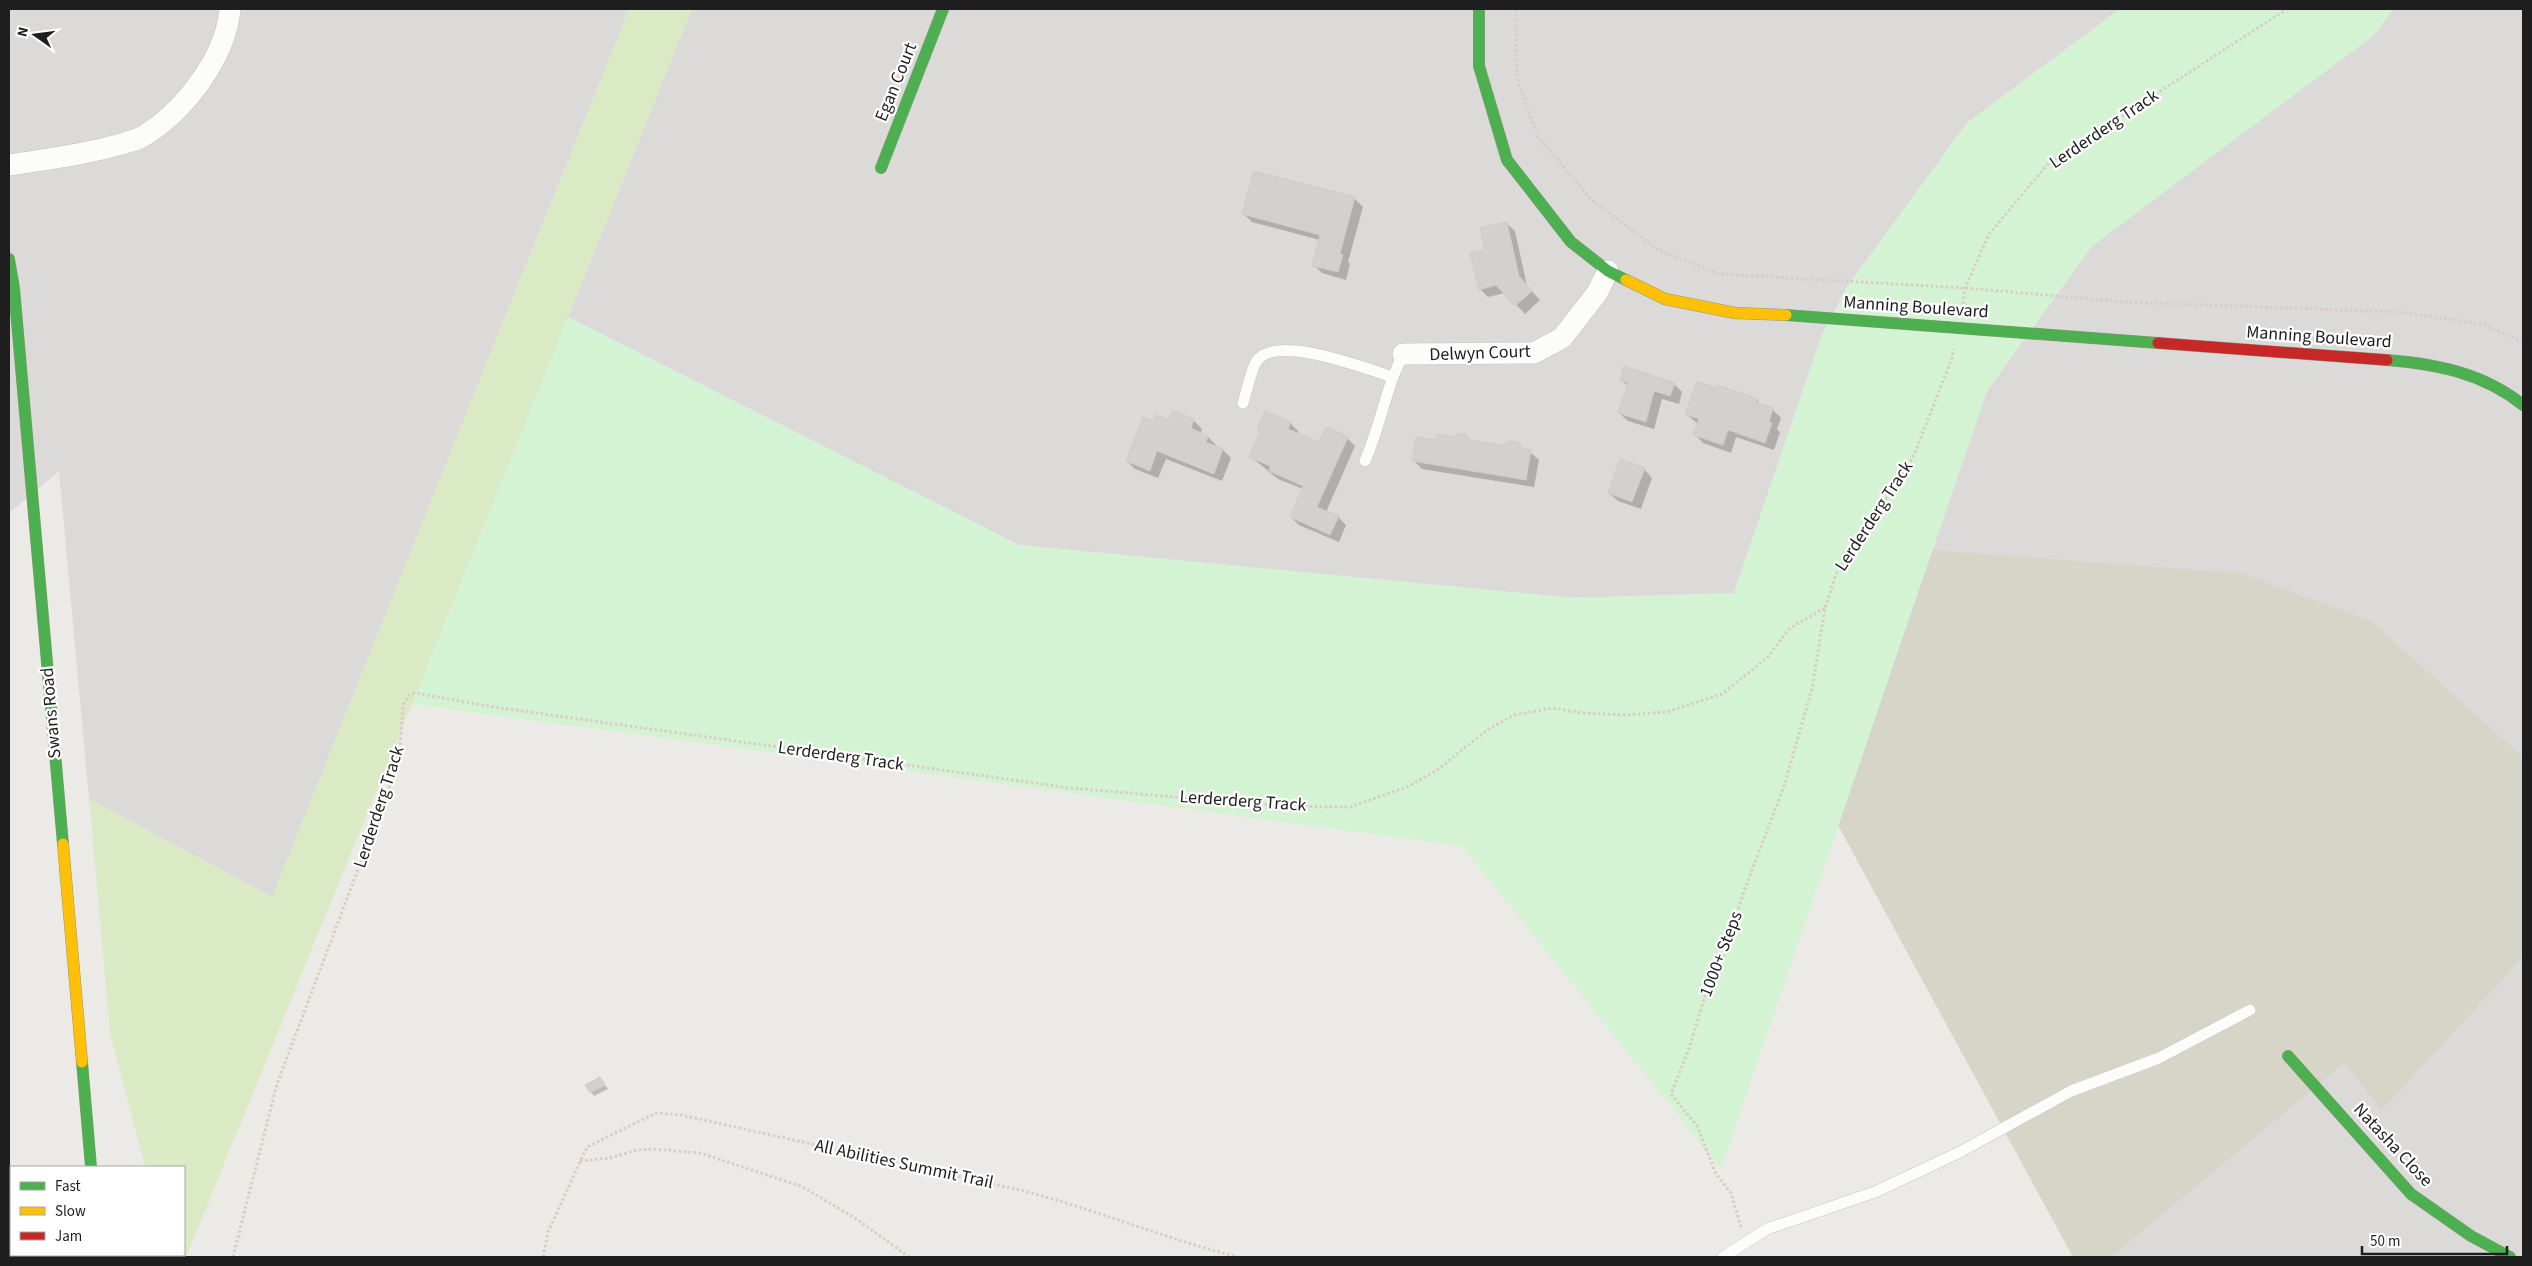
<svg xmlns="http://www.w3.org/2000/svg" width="2532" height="1266" font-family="'Source Sans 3',sans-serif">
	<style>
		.residential { fill: #dbdad8 }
		.construction { fill: #d6d5c8 }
		.grass { fill: #d9eac4 }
		.park { fill: #d3f3d3 }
		.shadow { fill: #0003 }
		.building { fill: #d3d0cd; stroke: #cfccc8 }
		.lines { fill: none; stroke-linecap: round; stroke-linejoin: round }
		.lane-casing { stroke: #c5c4c2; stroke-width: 12 }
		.street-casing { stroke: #c5c4c2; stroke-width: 22 }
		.fast-casing { stroke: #95967e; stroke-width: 12 }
		.slow-casing { stroke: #95967e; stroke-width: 12 }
		.jam-casing { stroke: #95967e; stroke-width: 12 }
		.path { stroke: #dacbc9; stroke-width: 3; stroke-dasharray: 2.5 2.5; stroke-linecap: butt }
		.lane { stroke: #fcfcfb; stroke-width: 11 }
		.street { stroke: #fcfcfb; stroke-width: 21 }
		.fast { stroke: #4caf50; stroke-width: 11 }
		.slow { stroke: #ffc107; stroke-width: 11 }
		.jam { stroke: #c62828; stroke-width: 11 }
		.labels { text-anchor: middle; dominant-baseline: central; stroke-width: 4.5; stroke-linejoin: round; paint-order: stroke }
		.street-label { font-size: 18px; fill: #1e1e1e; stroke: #fff }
	</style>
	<rect width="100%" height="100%" fill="#eceae6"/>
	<path class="residential" d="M9,9H629L272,897L89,799L59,471L9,513Z
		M692,9H2120L1967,123L1847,287L1821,337L1734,593L1573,598L1019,545L568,317Z
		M2393,9H2523V1257H2073L1838,825L1987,391L2092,246L2374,35Z"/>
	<path class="construction" d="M1932,550L2241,573L2371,621L2523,757V957L2382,1110L2344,1063L2111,1257H2073L1838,825Z"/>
	<path class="grass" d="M629,9H692L412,704L186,1257H169L168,1255H184V1167H145L110,1033L89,799L272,897Z"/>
	<path class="park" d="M2120,9H2393L2374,35L2092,246L1987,391L1721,1169L1462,846L412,704L568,317L1019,545L1573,598L1734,593L1821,337L1847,287L1967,123Z"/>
	<path class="shadow" d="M1354,198L1363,207L1348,262L1350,264L1346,280L1322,273L1314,265L1320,240L1252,222L1244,214Z
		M1506,223L1515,231L1527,286L1540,300L1525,314L1505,293L1488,297L1480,289L1486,251Z
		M1621,380L1674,384L1682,392L1679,404L1662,399L1654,429L1628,421L1619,413L1628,386Z
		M1716,389L1757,400L1762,406L1772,409L1781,418L1777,429L1780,432L1774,450L1736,437L1731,453L1703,443L1695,434L1698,424L1686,414Z
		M1174,412L1194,421L1202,429L1200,434L1208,437L1216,445L1215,447L1223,450L1231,458L1222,481L1166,459L1158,478L1135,469L1127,461L1154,423L1170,421Z
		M1290,423L1298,431L1297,434L1320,444L1347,438L1355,446L1326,512L1338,517L1346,525L1339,542L1299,525L1291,517L1303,489L1278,479L1251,457Z
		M1466,435L1472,442L1501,447L1517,443L1525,451L1530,452L1539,460L1534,487L1422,469L1413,460L1437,442Z
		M1644,469L1652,478L1641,509L1618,501L1609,493Z
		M600,1078L608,1089L594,1096L591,1092Z"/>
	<path class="building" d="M1254,171L1355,197L1340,254L1343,255L1338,272L1312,266L1320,235L1242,214Z
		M1507,222L1519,276L1532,291L1515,306L1496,285L1479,290L1470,253L1485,250L1480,228Z
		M1624,366L1675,383L1670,396L1654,391L1646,422L1618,413L1628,383L1620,380Z
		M1697,381L1715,388L1717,385L1758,399L1756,402L1773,408L1769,422L1772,423L1765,443L1728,430L1723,445L1693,435L1699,419L1685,414Z
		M1173,411L1194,419L1191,428L1208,436L1206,442L1223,449L1214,474L1157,451L1150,471L1126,461L1143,417L1153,421L1156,415L1169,420Z
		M1265,411L1291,422L1288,429L1319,442L1326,427L1348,437L1317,507L1339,516L1330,535L1290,517L1303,486L1269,471L1270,466L1249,457L1260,432L1257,430Z
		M1460,433L1466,434L1470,440L1501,445L1510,441L1518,442L1522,449L1531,450L1526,480L1412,461L1416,437L1436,440L1437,434L1452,437Z
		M1620,459L1645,468L1632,502L1608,493Z
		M600,1077L605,1085L590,1093L585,1085Z"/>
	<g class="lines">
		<g class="lane-casing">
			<path id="lane" d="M1243,403C1247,390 1250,374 1256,362C1274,332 1366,369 1393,377L1403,354
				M1365,461C1377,433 1383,405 1393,377
				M1723,1257L1767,1229L1875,1192L1960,1152L2071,1091L2159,1058L2250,1010"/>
		</g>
		<g class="street-casing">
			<path id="street" d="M9,165C46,159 84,155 121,144C128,142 136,140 142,137C184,112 226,57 230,9
				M1403,354L1534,353L1562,338L1597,293L1608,271
				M105,1255V1257"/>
		</g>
		<g class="fast-casing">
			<path id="fast" d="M1479,9V66L1507,160L1571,242L1608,271L1626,280
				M881,168L943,9
				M9,259L14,288L63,844
				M1786,315L2158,343
				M2387,360C2437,364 2483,373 2523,405
				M2288,1056L2411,1194L2471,1236L2510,1257
				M82,1062L91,1167"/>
		</g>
		<g class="slow-casing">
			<path id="slow" d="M1626,280L1665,299L1735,313L1786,315
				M63,844L82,1062"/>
		</g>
		<g class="jam-casing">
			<path id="jam" d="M2158,343L2387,360"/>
		</g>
		<path class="path" d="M1516,9L1517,79L1538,137L1592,200L1658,250L1720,274L1965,288L2124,302L2398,312L2482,324L2523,342
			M1963,304L1965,288L1989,234L2048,164L2287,9
			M580,1161L610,1158L637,1150L653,1149L700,1153L803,1187L858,1220L909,1257
			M1741,1227L1731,1193L1716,1174L1697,1126L1671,1094L1689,1049L1707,989L1720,967L1743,894L1784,786L1812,689L1825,608L1836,574L1865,524L1890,494L1914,455L1952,358L1954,349
			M233,1257L277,1084L394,774L400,749L403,705L409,695L415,693L494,707L1070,788L1281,806L1350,807L1409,786L1437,770L1487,730L1514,715L1553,708L1583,713L1628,715L1666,712L1722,694L1767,658L1790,628L1825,608
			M543,1257L548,1232L587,1147L656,1113L681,1115L1024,1191C1097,1210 1166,1239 1238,1257"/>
		<use href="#lane" class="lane"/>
		<use href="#street" class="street"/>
		<use href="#fast" class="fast"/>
		<use href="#slow" class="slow"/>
		<use href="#jam" class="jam"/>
	</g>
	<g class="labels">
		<g class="street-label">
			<text transform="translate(896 82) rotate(-68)">Egan Court</text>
			<text transform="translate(2104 129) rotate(-34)">Lerderderg Track</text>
			<text transform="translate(1916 307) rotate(4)">Manning Boulevard</text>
			<text transform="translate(2319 337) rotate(4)">Manning Boulevard</text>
			<text transform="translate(1480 353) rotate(-2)">Delwyn Court</text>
			<text transform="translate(1874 516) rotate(-57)">Lerderderg Track</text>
			<text transform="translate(51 713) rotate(-95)">Swans Road</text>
			<text transform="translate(841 756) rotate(8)">Lerderderg Track</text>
			<text transform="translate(1243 801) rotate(4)">Lerderderg Track</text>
			<text transform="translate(379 807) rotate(-72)">Lerderderg Track</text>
			<text transform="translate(1721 954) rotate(-69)">1000+ Steps</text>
			<text transform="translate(2393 1145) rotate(47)">Natasha Close</text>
			<text transform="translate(904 1164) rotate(12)">All Abilities Summit Trail</text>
		</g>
	</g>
	<rect width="2532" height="1266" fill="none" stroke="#1e1e1e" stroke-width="20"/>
	<rect x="10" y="1166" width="175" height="90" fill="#ffffff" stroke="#a5a5a5"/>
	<rect x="20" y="1182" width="25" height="8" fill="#4caf50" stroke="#a5a5a5"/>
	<text x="55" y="1191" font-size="15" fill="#1e1e1e">Fast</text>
	<rect x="20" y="1207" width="25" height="8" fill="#ffc107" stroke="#a5a5a5"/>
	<text x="55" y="1216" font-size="15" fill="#1e1e1e">Slow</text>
	<rect x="20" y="1232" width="25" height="8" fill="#c62828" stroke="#a5a5a5"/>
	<text x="55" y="1241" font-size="15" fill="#1e1e1e">Jam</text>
	<g transform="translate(35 35) rotate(284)" stroke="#ffffff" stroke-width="4" paint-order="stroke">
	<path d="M0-4L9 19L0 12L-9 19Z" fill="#1e1e1e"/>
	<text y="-8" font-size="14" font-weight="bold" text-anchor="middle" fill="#1e1e1e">N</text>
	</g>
	<path d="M2362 1246v8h145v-8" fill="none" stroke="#1e1e1e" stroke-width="2.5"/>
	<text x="2370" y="1246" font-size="15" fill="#1e1e1e" stroke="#ffffff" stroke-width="4" paint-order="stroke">50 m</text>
</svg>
